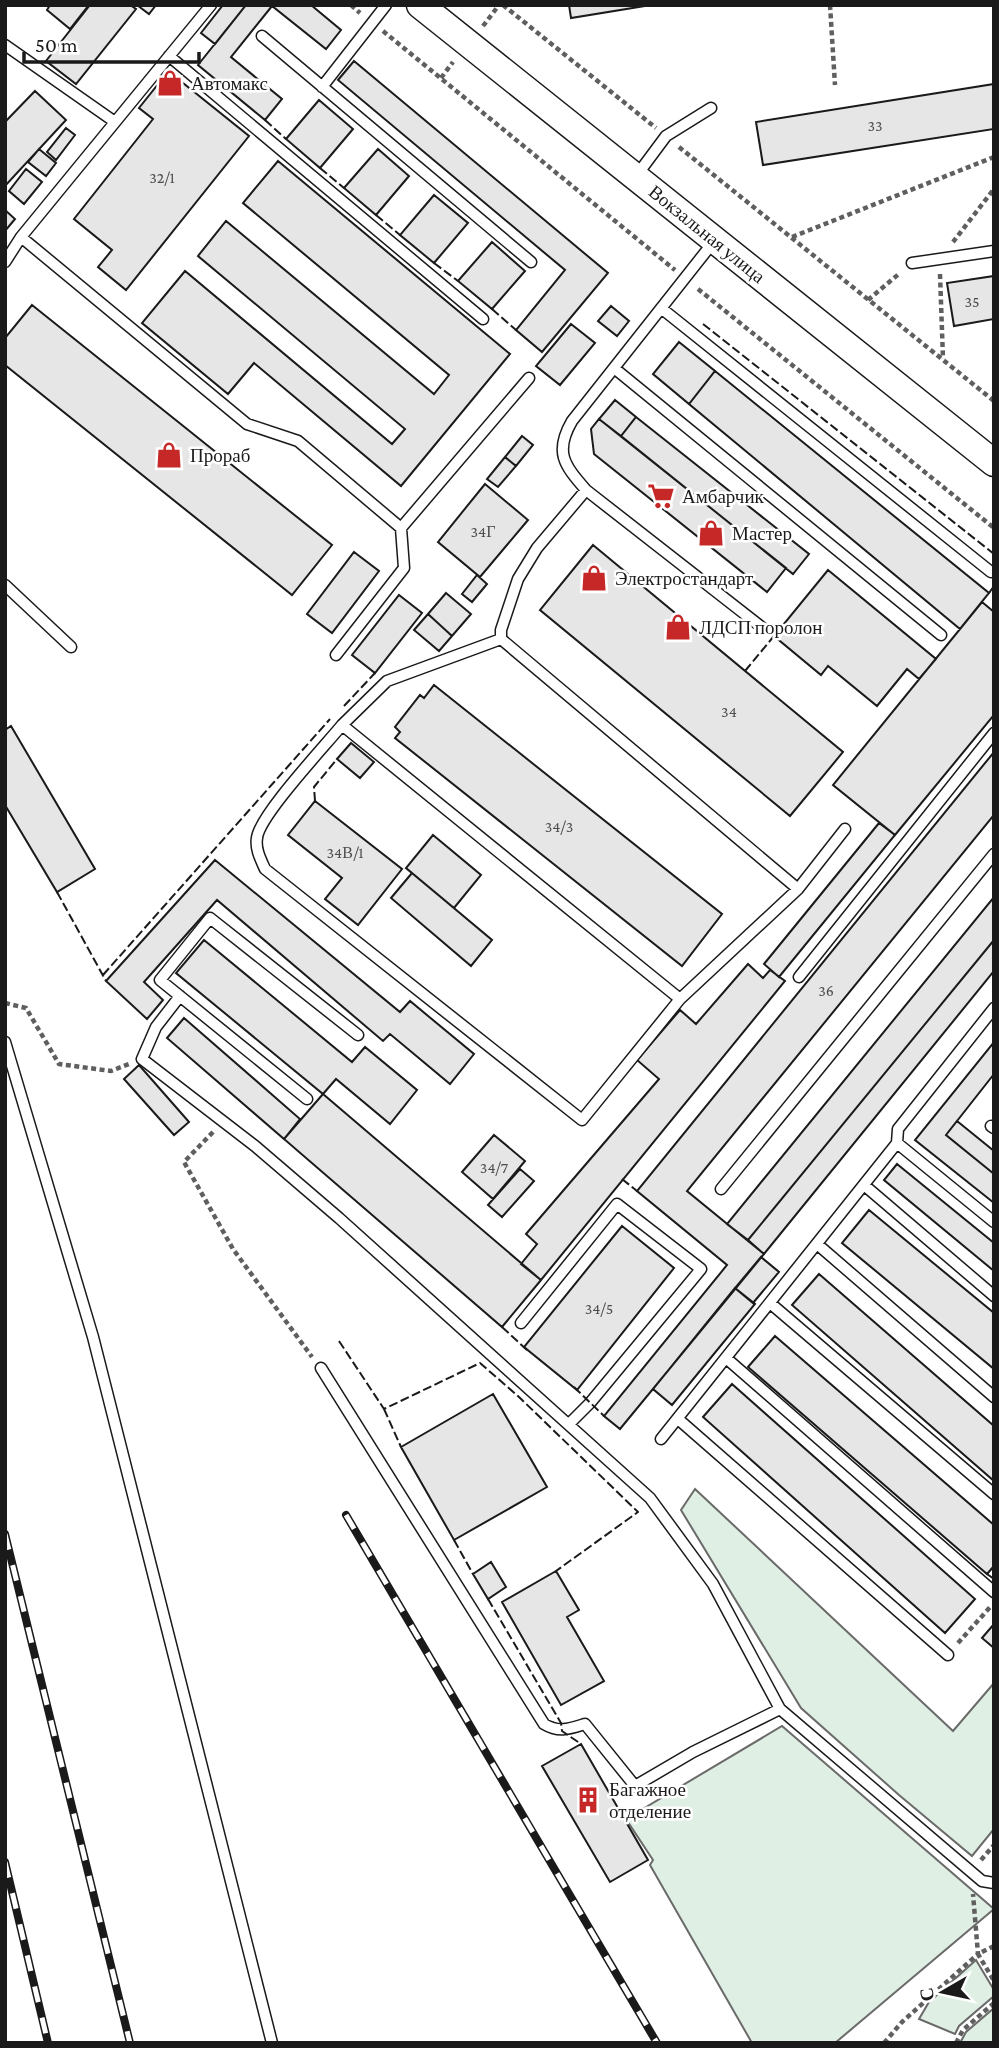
<svg xmlns="http://www.w3.org/2000/svg" width="999" height="2048" font-family="'Crimson Pro',serif">
	<style>
		.green { fill: #e0efe3; stroke: #6a6a6a; stroke-width: 2 }
		.building { fill: #e6e6e6; stroke: #1a1a1a; stroke-width: 2 }
		.lines { fill: none; stroke-linecap: round; stroke-linejoin: round }
		.service-casing { stroke: #1a1a1a; stroke-width: 13 }
		.tertiary-casing { stroke: #1a1a1a; stroke-width: 29 }
		.path { stroke: #5f5f5f; stroke-width: 4.5; stroke-dasharray: 5 3.5; stroke-linecap: butt }
		.service { stroke: #fff; stroke-width: 10 }
		.tertiary { stroke: #fff; stroke-width: 26 }
		.rail-casing { stroke: #1a1a1a; stroke-width: 8 }
		.rail { stroke: #fff; stroke-width: 5; stroke-dasharray: 16; stroke-linecap: butt }
		.fence { stroke: #1a1a1a; stroke-width: 2; stroke-dasharray: 9 3.5; stroke-linecap: butt }
		.labels { text-anchor: middle; dominant-baseline: central; stroke-width: 5; stroke-linejoin: round; paint-order: stroke }
		.number-label { font-size: 16px; fill: #4d4d4d }
		.poi-label { font-size: 19px; fill: #1a1a1a; stroke: #fff; text-anchor: start }
		.street-label { font-size: 19px; fill: #1a1a1a; stroke: #fff }
	</style>
	<rect width="100%" height="100%" fill="#fff"/>
	<path class="green" d="M695,1489L953,1731L994,1683V1829L972,1856L899,1795L801,1708L681,1510Z
		M782,1726L994,1909L835,2043H752L650,1865L653,1860L626,1819Z
		M976,1960L994,1990V1996L959,2026L955,2034L919,2019L929,2002Z
		M994,2008V2043H960L966,2032Z"/>
	<path class="building" d="M50,5H87L88,6L70,29L47,10Z
		M90,5H130L136,9L76,84L46,61Z
		M137,5H156L149,14Z
		M223,5H246L215,44L201,33Z
		M246,5H311L341,30L326,49L272,6L231,57L282,99L265,120L198,65Z
		M569,5H651L571,18Z
		M354,61L608,273L542,352L516,330L565,270L338,80Z
		M159,83H183L249,136L126,290L98,267L112,250L74,219L153,119L139,108Z
		M994,84V129L763,165L756,122Z
		M35,91L66,120L5,186V122Z
		M319,100L353,129L320,168L286,139Z
		M66,128L75,135L56,160L47,152Z
		M39,149L56,163L46,176L28,162Z
		M378,149L409,176L376,215L344,188Z
		M278,161L510,354L401,486L254,363L228,394L142,323L185,271L392,444L405,429L198,256L226,221L434,394L449,375L243,203Z
		M26,169L42,182L24,204L9,191Z
		M434,195L468,223L434,263L400,235Z
		M5,210L15,219L5,231Z
		M492,242L525,271L492,309L458,281Z
		M994,276V319L954,326L947,283Z
		M32,305L332,545L292,595L5,365V338Z
		M611,306L629,321L617,336L598,321Z
		M571,324L595,343L560,385L536,366Z
		M679,342L715,371L689,404L653,374Z
		M715,371L989,593L960,629L689,404Z
		M615,400L636,417L621,436L599,419Z
		M636,417L809,554L793,574L621,436Z
		M599,419L786,568L767,592L594,454L591,429Z
		M522,436L533,445L516,466L505,457Z
		M505,457L516,466L498,487L487,479Z
		M485,484L528,520L480,577L438,542Z
		M593,545L843,752L790,816L540,610Z
		M354,552L379,571L332,633L307,614Z
		M828,570L936,659L919,679L907,669L877,706L828,666L821,675L774,636Z
		M477,575L487,584L472,602L462,594Z
		M446,593L471,614L452,636L428,614Z
		M399,595L422,613L375,673L352,655Z
		M982,602L994,612V715L895,835L833,785Z
		M428,614L452,636L439,651L414,630Z
		M434,685L722,914L682,966L395,738L400,732L395,727L420,695L424,698Z
		M11,726L95,869L57,892L5,805V730Z
		M351,743L374,762L360,778L337,759Z
		M994,752V815L687,1191L764,1254L620,1429L604,1416L727,1265L637,1191Z
		M315,801L402,869L358,925L325,899L342,878L288,835Z
		M879,823L895,835L779,977L764,964Z
		M433,835L481,875L454,908L406,868Z
		M215,860L400,1012L410,1001L474,1054L450,1084L390,1034L383,1041L217,900L144,982L163,1000L147,1019L106,981Z
		M412,873L492,940L471,966L391,898Z
		M994,897V940L748,1240L727,1224Z
		M204,940L352,1062L365,1047L417,1090L390,1124L336,1079L323,1094L176,973Z
		M994,940V971L764,1254L748,1240Z
		M748,964L763,978L770,970L785,981L541,1280L521,1264L537,1244L526,1234L659,1079L637,1060L680,1010L696,1024Z
		M184,1018L300,1119L284,1139L167,1038Z
		M994,1042V1074L946,1135L994,1174V1203L915,1140Z
		M139,1065L189,1122L174,1135L124,1079Z
		M323,1094L541,1280L502,1327L284,1139Z
		M957,1121L994,1151V1174L946,1135Z
		M494,1135L525,1161L493,1199L462,1172Z
		M897,1164L994,1243V1271L884,1180Z
		M520,1169L534,1181L502,1217L488,1205Z
		M869,1210L994,1313V1369L842,1243Z
		M622,1226L674,1268L577,1390L524,1347Z
		M761,1257L779,1272L753,1303L735,1288Z
		M819,1274L994,1426V1481L792,1305Z
		M735,1288L755,1304L672,1405L653,1389Z
		M775,1336L994,1525V1566L987,1574L748,1367Z
		M732,1384L975,1599L945,1633L703,1417Z
		M493,1394L547,1487L454,1540L401,1447Z
		M491,1562L506,1587L488,1599L473,1574Z
		M556,1571L579,1610L567,1617L604,1681L561,1705L502,1602Z
		M994,1624V1648L982,1638Z
		M581,1744L648,1860L610,1882L542,1766Z"/>
	<g class="lines">
		<g class="service-casing">
			<path id="service" d="M262,36L531,262
				M5,45L115,122
				M169,56L483,319
				M322,87L386,5
				M637,175L666,136L711,108
				M21,237L247,424L298,441L401,528
				M715,240L572,421C554,452 564,465 586,490L764,629
				M5,262L21,237L211,5
				M912,263L994,251
				M661,308L991,572
				M614,368L941,635
				M5,585L71,647
				M501,639V630L518,579L537,548L586,490
				M336,655L404,568L401,528L529,378
				M342,725L387,681L501,639L798,889
				M799,977L994,733
				M180,996L156,1027L142,1059L255,1146L339,1218L650,1498L713,1584L780,1709L982,1881L994,1883
				M680,999L342,725C325,746 259,816 257,838C255,849 261,860 265,869L582,1120L680,999L798,889L845,829
				M5,1042L93,1337L272,2043
				M307,1099L160,980L210,918L358,1035
				M991,1126L994,1128
				M897,1143L994,1222
				M864,1185L994,1296
				M721,1189L994,854
				M817,1244L994,1397
				M770,1303L994,1494
				M521,1323L617,1204L701,1269L590,1403L569,1424
				M726,1358L994,1592
				M321,1368L544,1724C559,1733 569,1729 585,1724L635,1786L693,1752L780,1709
				M678,1419L948,1655
				M661,1439L897,1143L898,1129L994,1008"/>
		</g>
		<g class="tertiary-casing">
			<path id="tertiary" d="M420,5L994,463"/>
		</g>
		<path class="path" d="M351,5L360,13
			M503,5L656,128
			M830,5L835,85
			M483,26L499,5
			M383,31L675,270
			M441,78L453,62
			M679,147L994,401
			M792,237L994,157
			M953,242L994,189
			M940,274L943,359
			M698,289L994,528
			M868,300L900,273
			M5,1003L26,1008L59,1064L111,1071L129,1064
			M213,1132L184,1162L233,1249L312,1357
			M958,1643L992,1605
			M981,1860L994,1845
			M994,1946L978,1954L994,1981
			M884,2043L902,2022L978,1954L973,1894
			M956,2043L963,2030L994,2003"/>
		<use href="#service" class="service"/>
		<use href="#tertiary" class="tertiary"/>
		<g class="rail-casing">
			<path id="rail" d="M346,1515L657,2043
				M5,1534L130,2043
				M5,1862L48,2043"/>
		</g>
		<use href="#rail" class="rail"/>
		<path class="fence" d="M265,120L286,139
			M320,168L344,188
			M376,215L400,235
			M434,263L458,281
			M492,309L516,330
			M703,324L994,554
			M989,593L994,586
			M745,671L774,636
			M344,706L375,673
			M315,801L314,787L337,759
			M57,892L106,981
			M103,975L330,719
			M622,1179L637,1191
			M502,1327L527,1350
			M339,1341L384,1409L480,1363L519,1397L638,1512L556,1571
			M574,1387L604,1416
			M384,1409L401,1447
			M454,1540L473,1574
			M987,1574L994,1579
			M488,1599L561,1723L562,1731L581,1744"/>
	</g>
	<defs>
		<g id="shop-bare" transform="scale(2.1)"><path d="M-5-2.5h2.3a2.7 3.5 0 0 1 5.4 0H5L5.5 6h-11ZM-1.5-2.5h3a1.5 2.3 0 0 0-3 0Z" fill="#c62828" stroke="#fff" stroke-width="2.5" paint-order="stroke"/></g>
		<g id="supermarket-bare" transform="scale(2.1)"><path d="M-6-5.5h2.5l.6 2H6L4.5 2H-2.5L-4.4-4H-6ZM-1.5 3.2a1.3 1.3 0 1 0 .1 0ZM3 3.2a1.3 1.3 0 1 0 .1 0Z" fill="#c62828" stroke="#fff" stroke-width="2.5" paint-order="stroke"/></g>
		<g id="building-bare" transform="scale(2.1)"><path d="M-4-6H4V6H1V3H-1V6H-4ZM-2.5-4.3h1.7v1.8h-1.7ZM.8-4.3h1.7v1.8H.8ZM-2.5-1h1.7V.8h-1.7ZM.8-1h1.7V.8H.8Z" fill="#c62828" stroke="#fff" stroke-width="2.5" paint-order="stroke"/></g>
	</defs>
	<g fill-rule="evenodd">
		<use href="#shop-bare" x="170" y="83"/>
		<use href="#shop-bare" x="169" y="455"/>
		<use href="#supermarket-bare" x="661" y="496"/>
		<use href="#shop-bare" x="711" y="533"/>
		<use href="#shop-bare" x="594" y="578"/>
		<use href="#shop-bare" x="678" y="627"/>
		<use href="#building-bare" x="588" y="1800"/>
	</g>
	<g class="labels">
		<g class="number-label">
			<text x="875" y="125">33</text>
			<text x="162" y="177">32/1</text>
			<text x="972" y="301">35</text>
			<text x="483" y="531">34Г</text>
			<text x="729" y="711">34</text>
			<text x="559" y="826">34/3</text>
			<text x="345" y="852">34В/1</text>
			<text x="826" y="990">36</text>
			<text x="494" y="1167">34/7</text>
			<text x="599" y="1308">34/5</text>
		</g>
		<g class="poi-label">
			<text x="191" y="83">Автомакс</text>
			<text x="190" y="455">Прораб</text>
			<text x="682" y="496">Амбарчик</text>
			<text x="732" y="533">Мастер</text>
			<text x="615" y="578">Электростандарт</text>
			<text x="699" y="627">ЛДСП поролон</text>
			<text x="609" y="1789">Багажное<tspan x="609" dy="22">отделение</tspan></text>
		</g>
		<g class="street-label">
			<text transform="translate(707 234) rotate(39)">Вокзальная улица</text>
		</g>
	</g>
	<rect width="999" height="2048" fill="none" stroke="#1a1a1a" stroke-width="14"/>
	<g transform="translate(943 1992) rotate(261)" stroke="#ffffff" stroke-width="5" paint-order="stroke">
	<path d="M0-5L12 26L0 18L-12 26Z" fill="#1a1a1a"/>
	<text y="-10" font-size="19" font-weight="bold" text-anchor="middle" fill="#1a1a1a">С</text>
	</g>
	<path d="M24 52v10h175v-10" fill="none" stroke="#1a1a1a" stroke-width="3.5"/>
	<text x="35" y="52" font-size="21" fill="#1a1a1a" stroke="#ffffff" stroke-width="5" paint-order="stroke">50 m</text>
</svg>
